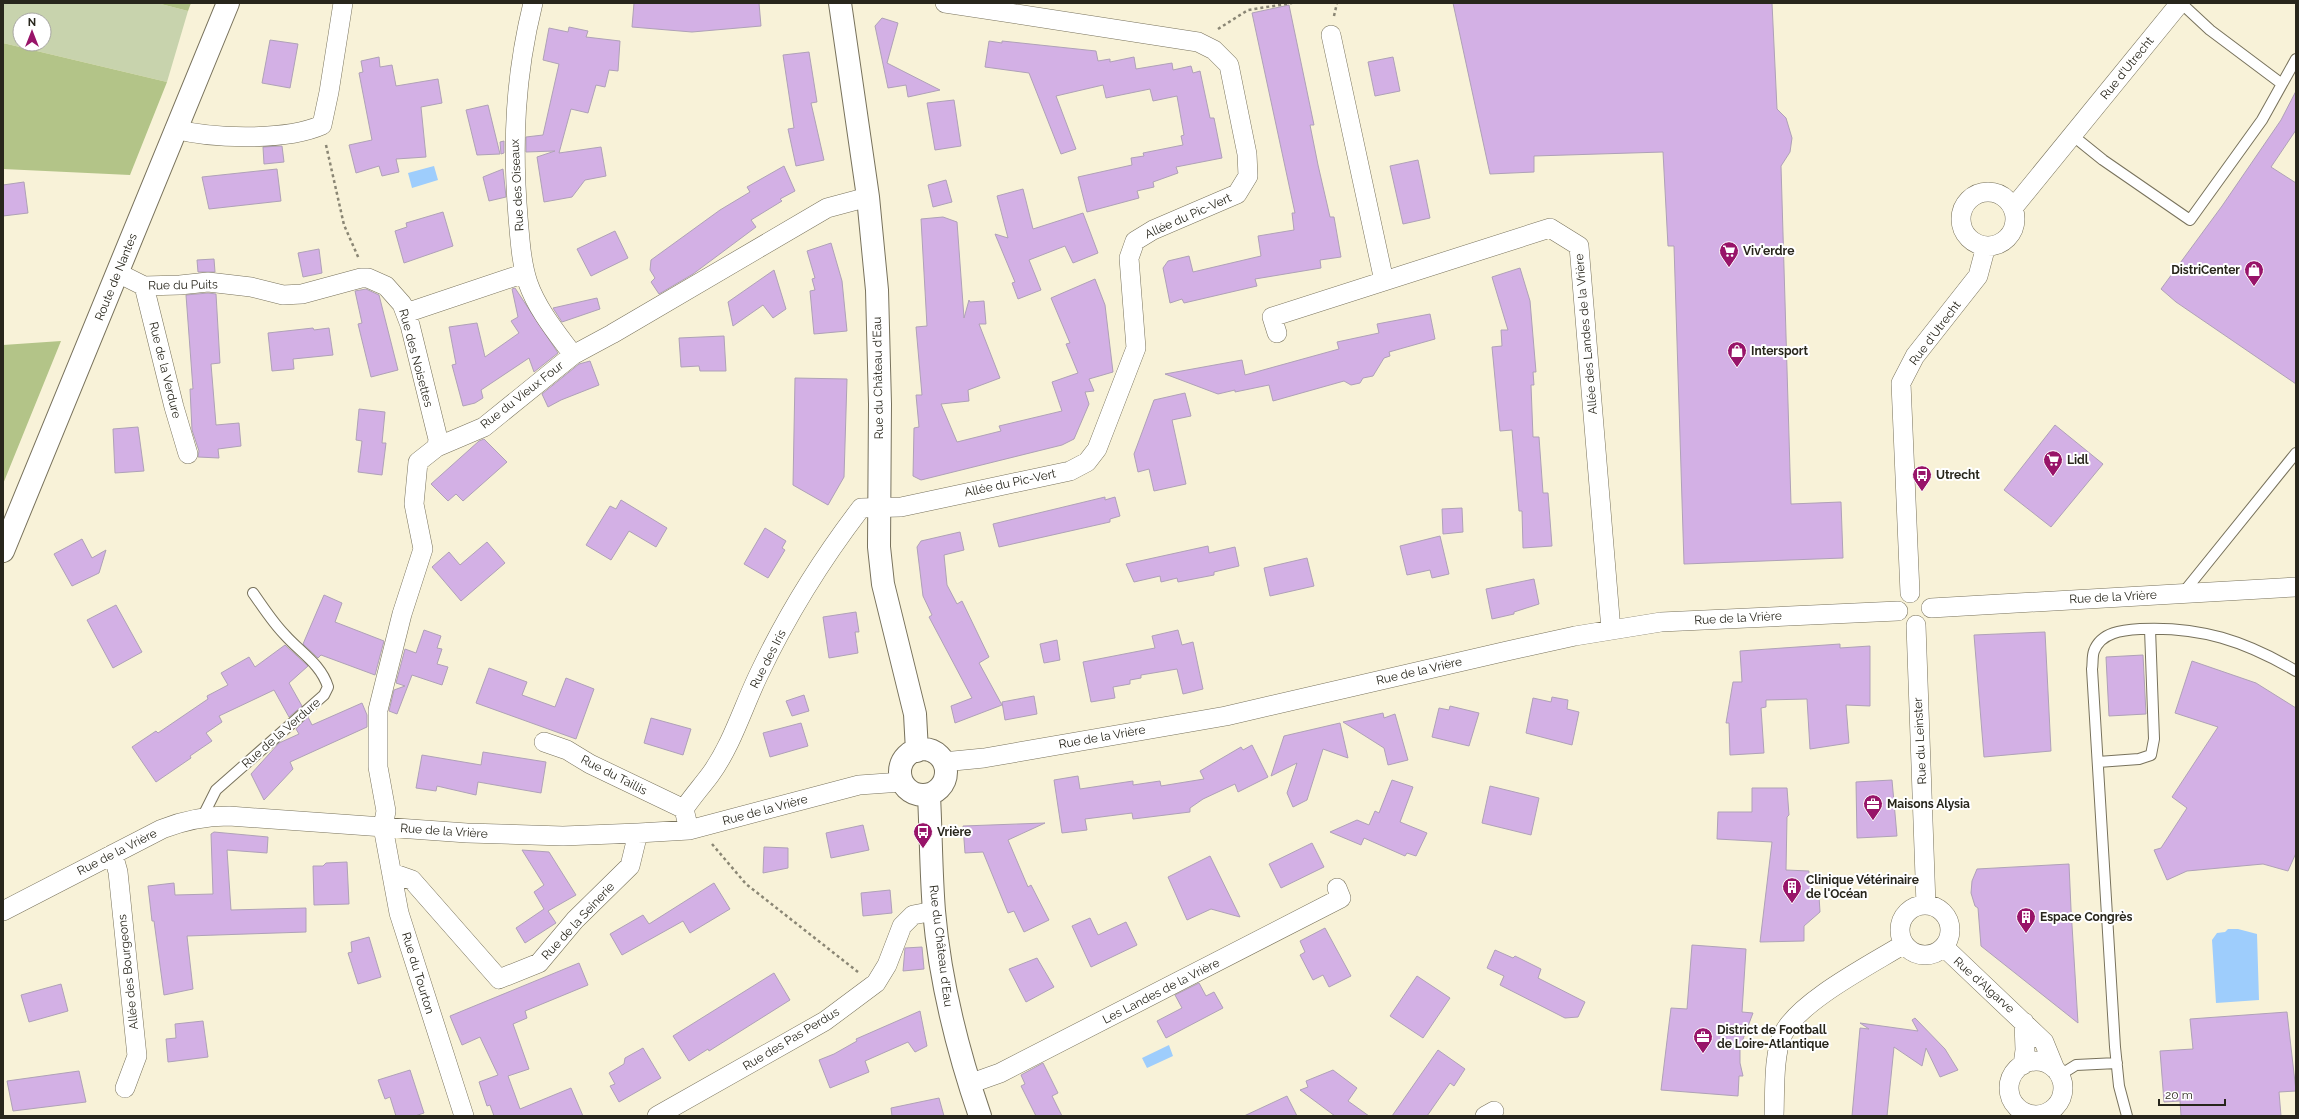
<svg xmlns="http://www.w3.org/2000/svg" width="2299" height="1119" font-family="Raleway,sans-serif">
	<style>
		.green { fill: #c8d3ad; fill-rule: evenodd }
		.forest { fill: #b3c488 }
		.water { fill: #9ecdfc }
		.building { fill: #d3b0e5; stroke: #afa1b7 }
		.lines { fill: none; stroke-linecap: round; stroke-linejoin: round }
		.lane-casing { stroke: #78725c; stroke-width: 12 }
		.street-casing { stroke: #78725c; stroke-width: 20 }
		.secondary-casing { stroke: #78725c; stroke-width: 24 }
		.path { stroke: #8a8674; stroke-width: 2.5; stroke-dasharray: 3 3; stroke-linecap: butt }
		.lane { stroke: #fff; stroke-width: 10 }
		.street { stroke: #fff; stroke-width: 19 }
		.secondary { stroke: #fff; stroke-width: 22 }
		.labels { text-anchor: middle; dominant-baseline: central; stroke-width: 4; stroke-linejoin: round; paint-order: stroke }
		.street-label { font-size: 12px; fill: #28261c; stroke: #fff }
		.poi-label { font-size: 12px; font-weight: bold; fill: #28261c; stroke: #fff; text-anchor: start }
	</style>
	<rect width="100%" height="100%" fill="#f8f2d8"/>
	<path class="green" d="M3,3H157L188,11L167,82L3,43ZM20,20H44V44H20Z"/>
	<path class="forest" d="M157,3H191L188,11Z
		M3,43L167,82L130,175L3,169Z
		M61,341L3,484V345Z"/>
	<path class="water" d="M434,166L438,180L412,188L408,173Z
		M2228,929H2238L2257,934L2259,1000L2216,1003L2212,940L2217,933L2225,932Z
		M1169,1045L1173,1056L1147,1068L1142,1058Z"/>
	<path class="building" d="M634,3H759L761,26L692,32L632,27Z
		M1453,3H1772L1777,109L1786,118L1792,138L1790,152L1781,166L1791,504L1841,502L1843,558L1684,564L1674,246H1668L1663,152L1534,156V172L1490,174Z
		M1289,5L1314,125H1310L1318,165L1330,217H1334L1341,257L1320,260L1321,268L1255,279L1257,286L1184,303L1182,299L1170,303L1163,268L1168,261L1189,256L1193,272L1261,256L1258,236L1294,230L1292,213H1295L1252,13Z
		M882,18L898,23L887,63L940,90L908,97L906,85L888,88L875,26Z
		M569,27L588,31L586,37L620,41L618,71L609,70L605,87L596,85L588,113L571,109L559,153L601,147L606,176L585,180L572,197L544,202L537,157L555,151L526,152V137L543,135L559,64L543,60L549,28L568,32Z
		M270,40L298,44L290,88L262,83Z
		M989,41L1002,43V41L1096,51L1098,61L1110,59V62L1134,57L1136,69L1172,63L1173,70L1191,66L1193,73L1200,71L1210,118H1214L1222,158L1176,167L1178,173L1153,182L1154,187L1137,191L1139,198L1087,212L1078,177L1132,165L1131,158L1144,156L1143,153L1183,145L1181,136L1184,135L1177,96L1153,101L1150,89L1106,98L1103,85L1056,96L1076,149L1061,154L1029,73L985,67Z
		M809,52L817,102L811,103L824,160L796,166L788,129L794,128L783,55Z
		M379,57L380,67L392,65L396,86L438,79L442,103L421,107L426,157L396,159L399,172L382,176L379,166L356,173L349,145L372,140L359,73L363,72L361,61Z
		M1393,57L1400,91L1375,96L1368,62Z
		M2296,91V130L2271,167L2296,183V384L2176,302L2161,289L2222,206L2281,120Z
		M954,100L961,146L935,150L927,103Z
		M488,105L500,154L477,155L466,110Z
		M504,141V153L501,154L500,142Z
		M282,146L284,162L264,164L263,147Z
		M1418,160L1430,218L1403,224L1390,166Z
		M784,166L795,191L780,199L782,201L751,220L756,227L693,274L659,294L651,282L655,278L650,270L651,260L720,210L750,192L747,187Z
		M277,169L281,201L209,209L202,177Z
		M503,169L506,197L489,201L483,177Z
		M946,180L952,202L933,207L928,185Z
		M24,182L28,213L3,216V185Z
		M1023,189L1033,229L1083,213L1098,253L1073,263L1065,246L1029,260L1041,290L1018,299L1012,283L1015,282L995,234L1008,238L997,196Z
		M443,212L453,246L404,263L395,231L407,227L406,223Z
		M943,217L957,222L964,318L969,300L970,302L984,301L986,324H979L1000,378L968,390L969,401L941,404L957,442L1001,431L999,426L1062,411L1052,382L1078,373L1066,344L1070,343L1051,298L1095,279L1105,305L1113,372L1089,379L1094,391L1085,392L1089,404L1074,439L1062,445L921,480L913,476L914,428L919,427L916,395H922L916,327L927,326L921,219Z
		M615,231L628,258L591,276L577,249Z
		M831,243L842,281L847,331L814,334L810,291L815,290L812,279L815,278L807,251Z
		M319,249L322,273L303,277L298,253Z
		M214,259L215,272H198L197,260Z
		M1520,268L1530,301L1536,372H1533L1534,385H1531L1533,437H1539L1543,493H1548L1552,546L1523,548L1522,511H1519L1512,430L1500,431L1492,347L1502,346L1501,330H1508L1492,277Z
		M774,270L786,309L773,318L763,305L733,326L728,302Z
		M515,288L558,353L534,372L529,358L481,390L483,398L475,403L463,406L452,365L456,364L449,327L477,323L485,357L519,333L511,321L518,317L512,289Z
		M366,289L379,295L398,370L371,377L358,324L362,323L355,291Z
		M208,293L216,294L220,363L211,364L216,425L239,423L241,446L218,449L219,458L198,457L199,451L192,430L190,389H193L186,295Z
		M597,298L600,309L562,322L553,308Z
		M1430,314L1435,339L1389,352L1390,356L1384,358L1373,376L1363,378L1360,383L1351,385L1344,381L1273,401L1269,385L1235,392V390L1218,394L1165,374L1242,360L1245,375L1339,349L1337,342L1379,333L1377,324Z
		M313,328L314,330L329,328L333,355L293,359L294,369L272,371L268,333Z
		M724,336L726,371H700L699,366L681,367L679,338Z
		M590,361L599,385L561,400L548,407L542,394L579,364Z
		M795,378L847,379L844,477L828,505L793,485Z
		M1185,393L1191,416L1172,420L1186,484L1154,491L1149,469L1138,472L1134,454L1154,400Z
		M359,409L385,412L382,443H386L382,475L358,472L362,441L356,440Z
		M2055,425L2103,464L2051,527L2004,490Z
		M138,427L144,471L115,473L113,429Z
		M484,439L507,462L463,501L456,494L448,501L431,484L479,441Z
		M1105,497V500L1115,497L1120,516L1110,519V522L999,547L993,524Z
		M621,500L667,528L656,547L629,531L611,560L586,545L610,506L616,509Z
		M1462,508L1463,532L1443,534L1442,509Z
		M765,528L786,541L782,548L785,550L768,578L744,564Z
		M960,532L964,550L944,555L947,585L957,604L962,601L989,657L979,663L1002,705L955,723L951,706L972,698L929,617L932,615L923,596L917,547L921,541Z
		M1440,536L1449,574L1432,578L1430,570L1407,575L1400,546Z
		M82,539L92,558L106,550L99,573L72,586L54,554Z
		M487,542L505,563L461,601L432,567L449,552L460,565Z
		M1208,546L1209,553L1235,547L1239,566L1214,572V575L1178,582L1177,578L1161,582L1160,576L1134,582L1126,564Z
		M1307,558L1314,586L1270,596L1264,568Z
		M1534,579L1539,604L1514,612V614L1492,619L1486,589Z
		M324,595L342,603L335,622L384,641L375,675L321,655L318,658L303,644Z
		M116,605L142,652L113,668L87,620Z
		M856,612L859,632H855L858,653L829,658L823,617Z
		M424,630L441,636L437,648L442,649L437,664L448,667L442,685L412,675L397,714L389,711L394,690L405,686L396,683L405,649L416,653Z
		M1178,630L1182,645L1193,642L1203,689L1183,694L1177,669L1141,675V678L1130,680V684L1113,687L1115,698L1091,702L1083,662L1155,648L1152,636Z
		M2045,632L2051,751L1984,757L1974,635Z
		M1057,640L1060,660L1044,663L1040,644Z
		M1840,644V648L1870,646V706L1846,705L1849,743L1810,749L1807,699L1766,700V707L1761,708L1764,753L1730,755L1729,723H1726L1733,682H1742L1740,651Z
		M285,645L308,666L289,683L302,706L289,717L274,690L219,716L222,722L206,733L212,741L190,756L191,758L156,782L132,747L156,731L158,733L208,699L207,696L228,685L221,673L249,657L255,667Z
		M2143,655L2146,714L2109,716L2106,657Z
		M2192,661L2256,683L2296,708V853L2288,871L2263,864L2187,871L2167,880L2154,850L2161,848L2187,808L2172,797L2218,727L2175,713Z
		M489,668L527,682L522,695L555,707L566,678L594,689L576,739L476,703Z
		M804,695L809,711L792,716L786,701Z
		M1034,696L1037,714L1005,720L1002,702Z
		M1552,697L1568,700L1567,709L1579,712L1572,745L1526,733L1533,698L1551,702Z
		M362,703L367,715V727L290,762L293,769L264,800L251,774L279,743L299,734L296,729L308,717L312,725Z
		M1450,706L1479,713L1469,746L1432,737L1439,708L1449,710Z
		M1383,713L1384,718L1395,714L1408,760L1388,765L1384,748L1343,722Z
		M651,718L691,729L683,755L644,743Z
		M801,723L808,746L770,757L763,733Z
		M1340,723L1348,758L1323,749L1307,800L1293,807L1287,793L1297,763L1271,776L1284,736Z
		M1252,745L1268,777L1238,792L1235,784L1203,799L1190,808V812L1133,819L1132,813L1085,819L1087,830L1062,833L1054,780L1078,776L1080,789L1133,781V785L1160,781L1161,786L1204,779L1200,771L1241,747L1243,750Z
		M483,752L546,762L541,793L478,782L476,795L437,786L436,791L416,788L422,755L481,765Z
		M1392,780L1413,787L1400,822L1427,833L1416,856L1407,853L1405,856L1364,838L1361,845L1330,832L1357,820L1369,825L1375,811L1379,813Z
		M1892,780L1897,836L1857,838L1856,782Z
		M1490,786L1539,798L1531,835L1482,823Z
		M1752,788H1787L1789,815L1787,817L1786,870L1809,871L1808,882L1819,896L1820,912L1804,926V941L1760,942L1772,842L1717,839L1718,812H1752Z
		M1045,823L1008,840L1028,887L1031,885L1049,920L1024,932L1014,911L1008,913L983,852L965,853L963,826Z
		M863,825L869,850L831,858L826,833Z
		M214,832L268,837L267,853L227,850L231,910L306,908V932L187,936L193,989L164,995L154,921H152L148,886L174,883L175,895L213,894L211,834Z
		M1312,843L1324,867L1281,888L1269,864Z
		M764,847L788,848V868L763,873Z
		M522,850L549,852L576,895L548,911L556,923L525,943L516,928L544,909L534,892L544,885Z
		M1210,856L1240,917L1211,909L1187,920L1168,877Z
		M347,862L349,904L314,905L313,866H323L326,863Z
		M2069,864L2071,909L2078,1023L1981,946L1978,908L1975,906L1971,893L1972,881L1977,869Z
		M714,883L730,909L690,933L683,921L622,955L610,934L643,915L649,924Z
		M890,890L892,913L863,916L861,893Z
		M1090,918L1098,935L1126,922L1137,945L1091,967L1072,926Z
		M1325,928L1351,976L1329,987L1323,975L1313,980L1300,955L1305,952L1300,941Z
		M369,937L381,977L358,984L348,953L352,952L351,942Z
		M1692,945L1746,949L1742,1012L1753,1013L1740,1047V1063L1743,1076H1739L1738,1096L1661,1090L1671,1008L1687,1009Z
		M922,947L924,969L903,971L905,948Z
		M1495,950L1513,958L1515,956L1541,969L1538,978L1585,1002L1578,1017L1565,1018L1500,985L1504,976L1487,968Z
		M1037,958L1054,987L1026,1002L1009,969Z
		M579,963L588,985L525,1011L527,1018L513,1024L529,1069L508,1076L520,1109L571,1088L583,1116H494L490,1105L487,1106L479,1082L498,1075L480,1037L462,1045L450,1016Z
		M774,973L790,1000L709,1051L708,1049L689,1061L673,1036Z
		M1417,976L1450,998L1423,1038L1390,1016Z
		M1199,983L1206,996L1214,992L1223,1008L1166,1038L1157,1021L1182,1008L1175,995Z
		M61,984L68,1011L29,1022L21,995Z
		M920,1011L927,1046L915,1052L908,1042L865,1061L869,1072L830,1088L819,1060L834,1054L857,1041L856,1039Z
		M2287,1012L2296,1091L2279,1092L2281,1116H2181L2180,1101L2164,1102L2160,1051L2193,1049L2190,1019Z
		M1915,1018L1945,1049L1958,1070L1940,1077L1926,1048L1922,1066L1894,1047L1887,1116H1852L1860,1028L1869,1029L1860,1023L1918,1031L1912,1020Z
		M203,1021L208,1057L168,1062L166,1039L176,1038L175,1024Z
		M643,1048L661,1078L619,1102L610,1086L615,1084L609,1073L624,1064L625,1058Z
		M1438,1050L1465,1069L1454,1086L1450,1083L1427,1116H1392Z
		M1043,1063L1058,1093L1052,1096L1062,1116H1036L1021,1086L1025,1084L1021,1075Z
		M410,1070L424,1113L415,1116H396L390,1097L385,1099L378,1080Z
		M1333,1070L1357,1088L1348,1101L1369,1116H1335L1300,1090L1308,1087L1306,1081Z
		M79,1071L86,1102L13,1111L7,1081Z
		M1287,1096L1297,1116H1244Z
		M939,1098L944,1116H892L891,1108Z"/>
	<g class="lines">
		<g class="lane-casing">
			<path id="lane" d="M2181,3L2210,30L2282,84
				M2072,135L2103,160L2190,220L2262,120L2296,59
				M2183,593L2296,453
				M2098,762L2139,759L2151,755L2154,739L2150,629
				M203,816L216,790L324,695L328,687C321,664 300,652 285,635C273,623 263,607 253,593
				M2060,1075L2076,1065L2117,1063
				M2127,1116L2119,1086L2115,1047L2092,669C2093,664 2092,656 2094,651C2101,632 2123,630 2140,629C2200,626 2245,641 2296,671"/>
		</g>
		<g class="street-casing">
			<path id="street" d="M533,3C515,76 512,142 518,217C520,239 521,262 528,283C537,309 556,332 573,355
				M1331,35L1384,281
				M175,129C213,139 286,141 322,125L329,92L343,3
				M1961 219a27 27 0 1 1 54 0a27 27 0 1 1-54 0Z
				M2013,208L2180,3
				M118,273L144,286L180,285L208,282L251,287L283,295L302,294L361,278H368L386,286L402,304L410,325L438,439L437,447
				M144,286L174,407L188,454
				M406,313L525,273
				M1277,333L1272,317L1550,228L1579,246L1611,630
				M1910,593L1901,383L1915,356L1978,276L1986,246
				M1931,608L2296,587
				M1916,625L1926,905
				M544,742L567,750L590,764L684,809
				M943,762L984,758L1226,716L1507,651L1575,636L1661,622L1898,611
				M689,830L684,809C692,797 701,787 710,775C732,745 743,707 759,674C787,615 822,559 861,508L901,507L1070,471L1087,462L1097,449L1136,348L1129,258L1135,241L1153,230L1237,194L1248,176L1247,154L1229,65L1214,50L1198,42L945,3
				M113,854L118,872L137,1056L125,1088
				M392,873L412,880L499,979L539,963L575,920L630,866L638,833
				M1900 930a25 25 0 1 1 50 0a25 25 0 1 1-50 0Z
				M3,911L162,829C185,820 204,816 229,816L467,833L563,836L638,833L689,830L859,785L902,782
				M1944,947L2044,1042L2055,1069
				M2009 1088a27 27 0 1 1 54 0a27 27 0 1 1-54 0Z
				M2023,1065L2025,1050L2024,1022
				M969,1084L1000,1073L1341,898L1337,888
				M464,1116L399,913L383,827L386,811L378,767V710L402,614L423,549L414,504L418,462L437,447L484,427L573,355L612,334L827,208L868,197
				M657,1116L825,1021L876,983L887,965L902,926L913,915L934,911
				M1485,1116L1494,1111
				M1774,1116C1775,1094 1773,1054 1783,1034C1799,1001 1872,964 1904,944"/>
		</g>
		<g class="secondary-casing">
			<path id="secondary" d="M840,3L868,197L877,290L880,404L879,547L883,584L915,714L917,751
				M3,551L228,3
				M900 772a23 23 0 1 1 46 0a23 23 0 1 1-46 0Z
				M929,796C931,834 931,873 934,911C940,981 957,1049 980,1116"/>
		</g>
		<path class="path" d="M1334,16L1337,3
			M1218,29L1248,10L1292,3
			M326,145L344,225L359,259
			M712,844L746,884L858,972"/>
		<use href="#lane" class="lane"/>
		<use href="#street" class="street"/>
		<use href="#secondary" class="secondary"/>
	</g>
	<defs>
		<g id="supermarket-pin" transform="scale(1)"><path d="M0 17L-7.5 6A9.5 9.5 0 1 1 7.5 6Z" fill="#981469" stroke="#fff"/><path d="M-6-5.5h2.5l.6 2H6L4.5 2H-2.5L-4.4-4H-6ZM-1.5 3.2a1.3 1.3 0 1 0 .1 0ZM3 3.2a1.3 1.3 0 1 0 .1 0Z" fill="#fff"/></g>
		<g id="shop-pin" transform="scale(1)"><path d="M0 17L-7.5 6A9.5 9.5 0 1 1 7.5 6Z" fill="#981469" stroke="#fff"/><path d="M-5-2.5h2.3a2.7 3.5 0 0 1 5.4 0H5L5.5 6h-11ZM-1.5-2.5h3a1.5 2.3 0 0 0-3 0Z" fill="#fff"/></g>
		<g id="bus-pin" transform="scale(1)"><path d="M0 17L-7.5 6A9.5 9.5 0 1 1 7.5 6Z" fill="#981469" stroke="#fff"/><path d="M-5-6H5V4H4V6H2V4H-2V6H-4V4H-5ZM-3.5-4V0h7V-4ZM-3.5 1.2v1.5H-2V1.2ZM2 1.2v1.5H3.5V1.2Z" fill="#fff"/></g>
		<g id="office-pin" transform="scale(1)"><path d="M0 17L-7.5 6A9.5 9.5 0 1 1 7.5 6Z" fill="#981469" stroke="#fff"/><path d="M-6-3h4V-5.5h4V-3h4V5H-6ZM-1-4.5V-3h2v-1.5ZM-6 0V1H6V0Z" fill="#fff"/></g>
		<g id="building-pin" transform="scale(1)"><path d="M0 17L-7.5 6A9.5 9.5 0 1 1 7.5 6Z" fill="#981469" stroke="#fff"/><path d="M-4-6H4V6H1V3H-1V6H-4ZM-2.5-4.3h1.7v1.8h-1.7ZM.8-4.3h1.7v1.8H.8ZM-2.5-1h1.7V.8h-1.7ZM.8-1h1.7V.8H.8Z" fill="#fff"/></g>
	</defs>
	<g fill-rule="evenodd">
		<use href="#supermarket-pin" x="1729" y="251"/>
		<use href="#shop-pin" x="2254" y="270"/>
		<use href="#shop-pin" x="1737" y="351"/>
		<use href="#supermarket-pin" x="2053" y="460"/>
		<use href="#bus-pin" x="1922" y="475"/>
		<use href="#office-pin" x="1873" y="804"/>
		<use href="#bus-pin" x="923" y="832"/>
		<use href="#building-pin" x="1792" y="887"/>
		<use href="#building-pin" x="2026" y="917"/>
		<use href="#office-pin" x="1703" y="1037"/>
	</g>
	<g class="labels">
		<g class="street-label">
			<text transform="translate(2127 68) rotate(-51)">Rue d'Utrecht</text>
			<text transform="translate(517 185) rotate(-93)">Rue des Oiseaux</text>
			<text transform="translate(1188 216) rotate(-24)">Allée du Pic-Vert</text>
			<text transform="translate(116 277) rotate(-68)">Route de Nantes</text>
			<text transform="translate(183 285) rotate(-1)">Rue du Puits</text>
			<text transform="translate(1935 333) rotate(-53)">Rue d'Utrecht</text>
			<text transform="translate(1586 334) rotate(-95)">Allée des Landes de la Vrière</text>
			<text transform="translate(416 358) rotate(75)">Rue des Noisettes</text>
			<text transform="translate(165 370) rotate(76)">Rue de la Verdure</text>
			<text transform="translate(878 378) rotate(-91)">Rue du Château d'Eau</text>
			<text transform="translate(522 395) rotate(-38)">Rue du Vieux Four</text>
			<text transform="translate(1010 483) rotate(-12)">Allée du Pic-Vert</text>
			<text transform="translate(2113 597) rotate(-3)">Rue de la Vrière</text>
			<text transform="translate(1738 618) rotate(-3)">Rue de la Vrière</text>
			<text transform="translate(768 659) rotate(-63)">Rue des Iris</text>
			<text transform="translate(1419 671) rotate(-13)">Rue de la Vrière</text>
			<text transform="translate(281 733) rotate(-41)">Rue de la Verdure</text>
			<text transform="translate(1102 737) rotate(-10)">Rue de la Vrière</text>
			<text transform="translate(1920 741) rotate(-93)">Rue du Leinster</text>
			<text transform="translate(614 775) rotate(27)">Rue du Taillis</text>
			<text transform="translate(765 810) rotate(-15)">Rue de la Vrière</text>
			<text transform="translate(444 831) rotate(4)">Rue de la Vrière</text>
			<text transform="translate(117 852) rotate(-27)">Rue de la Vrière</text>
			<text transform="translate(578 921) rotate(-47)">Rue de la Seinerie</text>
			<text transform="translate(941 946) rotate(83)">Rue du Château d'Eau</text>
			<text transform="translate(128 972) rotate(-96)">Allée des Bourgeons</text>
			<text transform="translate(418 973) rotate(73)">Rue du Tourton</text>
			<text transform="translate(1984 985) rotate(42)">Rue d'Algarve</text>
			<text transform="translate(1161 991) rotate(-27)">Les Landes de la Vrière</text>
			<text transform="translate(791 1039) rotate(-31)">Rue des Pas Perdus</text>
		</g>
		<g class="poi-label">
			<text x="1743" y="251">Viv'erdre</text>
			<text x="2240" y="270" text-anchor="end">DistriCenter</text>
			<text x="1751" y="351">Intersport</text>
			<text x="2067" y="460">Lidl</text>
			<text x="1936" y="475">Utrecht</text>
			<text x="1887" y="804">Maisons Alysia</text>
			<text x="937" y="832">Vrière</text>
			<text x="1806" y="880">Clinique Vétérinaire<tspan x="1806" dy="14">de l'Océan</tspan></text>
			<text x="2040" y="917">Espace Congrès</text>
			<text x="1717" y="1030">District de Football<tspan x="1717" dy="14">de Loire-Atlantique</tspan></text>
		</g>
	</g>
	<rect width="2299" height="1119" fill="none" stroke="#28261c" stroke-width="8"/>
	<g transform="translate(32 32)"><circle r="19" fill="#ffffff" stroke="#a9a8a4"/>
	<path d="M0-3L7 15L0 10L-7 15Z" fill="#981469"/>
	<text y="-6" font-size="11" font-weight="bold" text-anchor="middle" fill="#28261c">N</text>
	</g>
	<path d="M2159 1099v6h66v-6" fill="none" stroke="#28261c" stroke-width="2"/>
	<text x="2165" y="1099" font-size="12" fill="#28261c" stroke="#ffffff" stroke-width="3" paint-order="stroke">20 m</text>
</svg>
